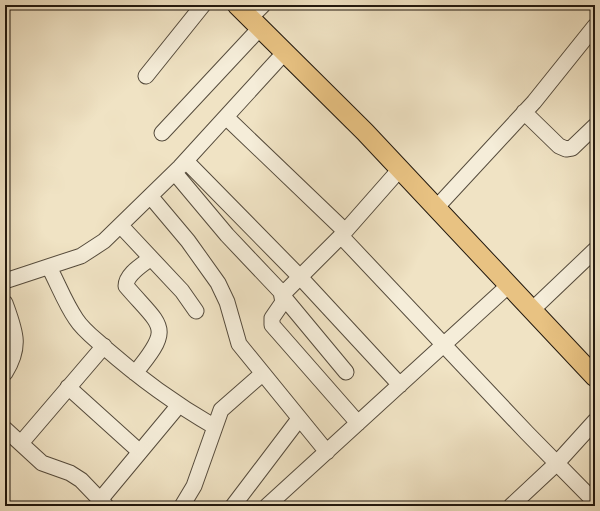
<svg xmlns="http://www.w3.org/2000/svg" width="600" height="511" font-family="'Sorts Mill Goudy',serif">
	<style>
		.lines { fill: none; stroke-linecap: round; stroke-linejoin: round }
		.minor-casing { stroke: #554b3c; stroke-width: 17 }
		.major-casing { stroke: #21180e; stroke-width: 21 }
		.minor { stroke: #f5edd9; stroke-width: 15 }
		.major { stroke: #e8c282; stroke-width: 19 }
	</style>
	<rect width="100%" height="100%" fill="#f0e3c4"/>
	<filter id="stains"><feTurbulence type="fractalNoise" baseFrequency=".005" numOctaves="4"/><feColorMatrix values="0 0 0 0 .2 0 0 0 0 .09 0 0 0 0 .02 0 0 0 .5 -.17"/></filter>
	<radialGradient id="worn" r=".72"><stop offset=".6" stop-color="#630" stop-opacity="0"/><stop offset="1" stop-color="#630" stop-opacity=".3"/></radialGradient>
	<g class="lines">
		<g class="minor-casing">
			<path id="minor" d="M250,18L263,5
				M146,76L203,5
				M524,112L559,146L566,149L572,148L595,126
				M226,117L345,231
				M162,133L260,28
				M186,161L300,277L400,385
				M175,173L227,235L281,292L283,302L272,318V325L358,423
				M151,197L188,241L218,283L227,302L239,344L327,452
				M436,208L534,102L595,26
				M121,226L182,291L196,311
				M341,236L527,433L595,502
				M49,267C58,284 65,303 76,319C83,330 94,338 104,347C138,377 175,404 215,427
				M5,281L81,256L104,241L180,167L285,52
				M5,303C15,331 22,346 5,373
				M532,310L595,250
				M346,372L282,295L341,236L400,169
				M135,373C174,326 162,328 126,286C126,274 142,265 151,258
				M68,387L140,452
				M5,429L42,463L70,473L81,480L106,506
				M21,443L104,346
				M100,500L179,405
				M182,506L194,486L221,410L262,374
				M233,506L299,419
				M267,506L509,285
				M511,506L557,463L595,421"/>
		</g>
		<g class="major-casing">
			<path id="major" d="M237,5L365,132L595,377"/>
		</g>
		<use href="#minor" class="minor"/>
		<use href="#major" class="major"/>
	</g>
	<rect width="600" height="511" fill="none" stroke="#f0e3c4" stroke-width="20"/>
	<rect x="6" y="6" width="588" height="499" fill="none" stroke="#21180e" stroke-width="2"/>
	<rect x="10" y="10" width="580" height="491" fill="none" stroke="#21180e"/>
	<rect width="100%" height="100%" filter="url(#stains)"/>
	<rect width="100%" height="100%" fill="url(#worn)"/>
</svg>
